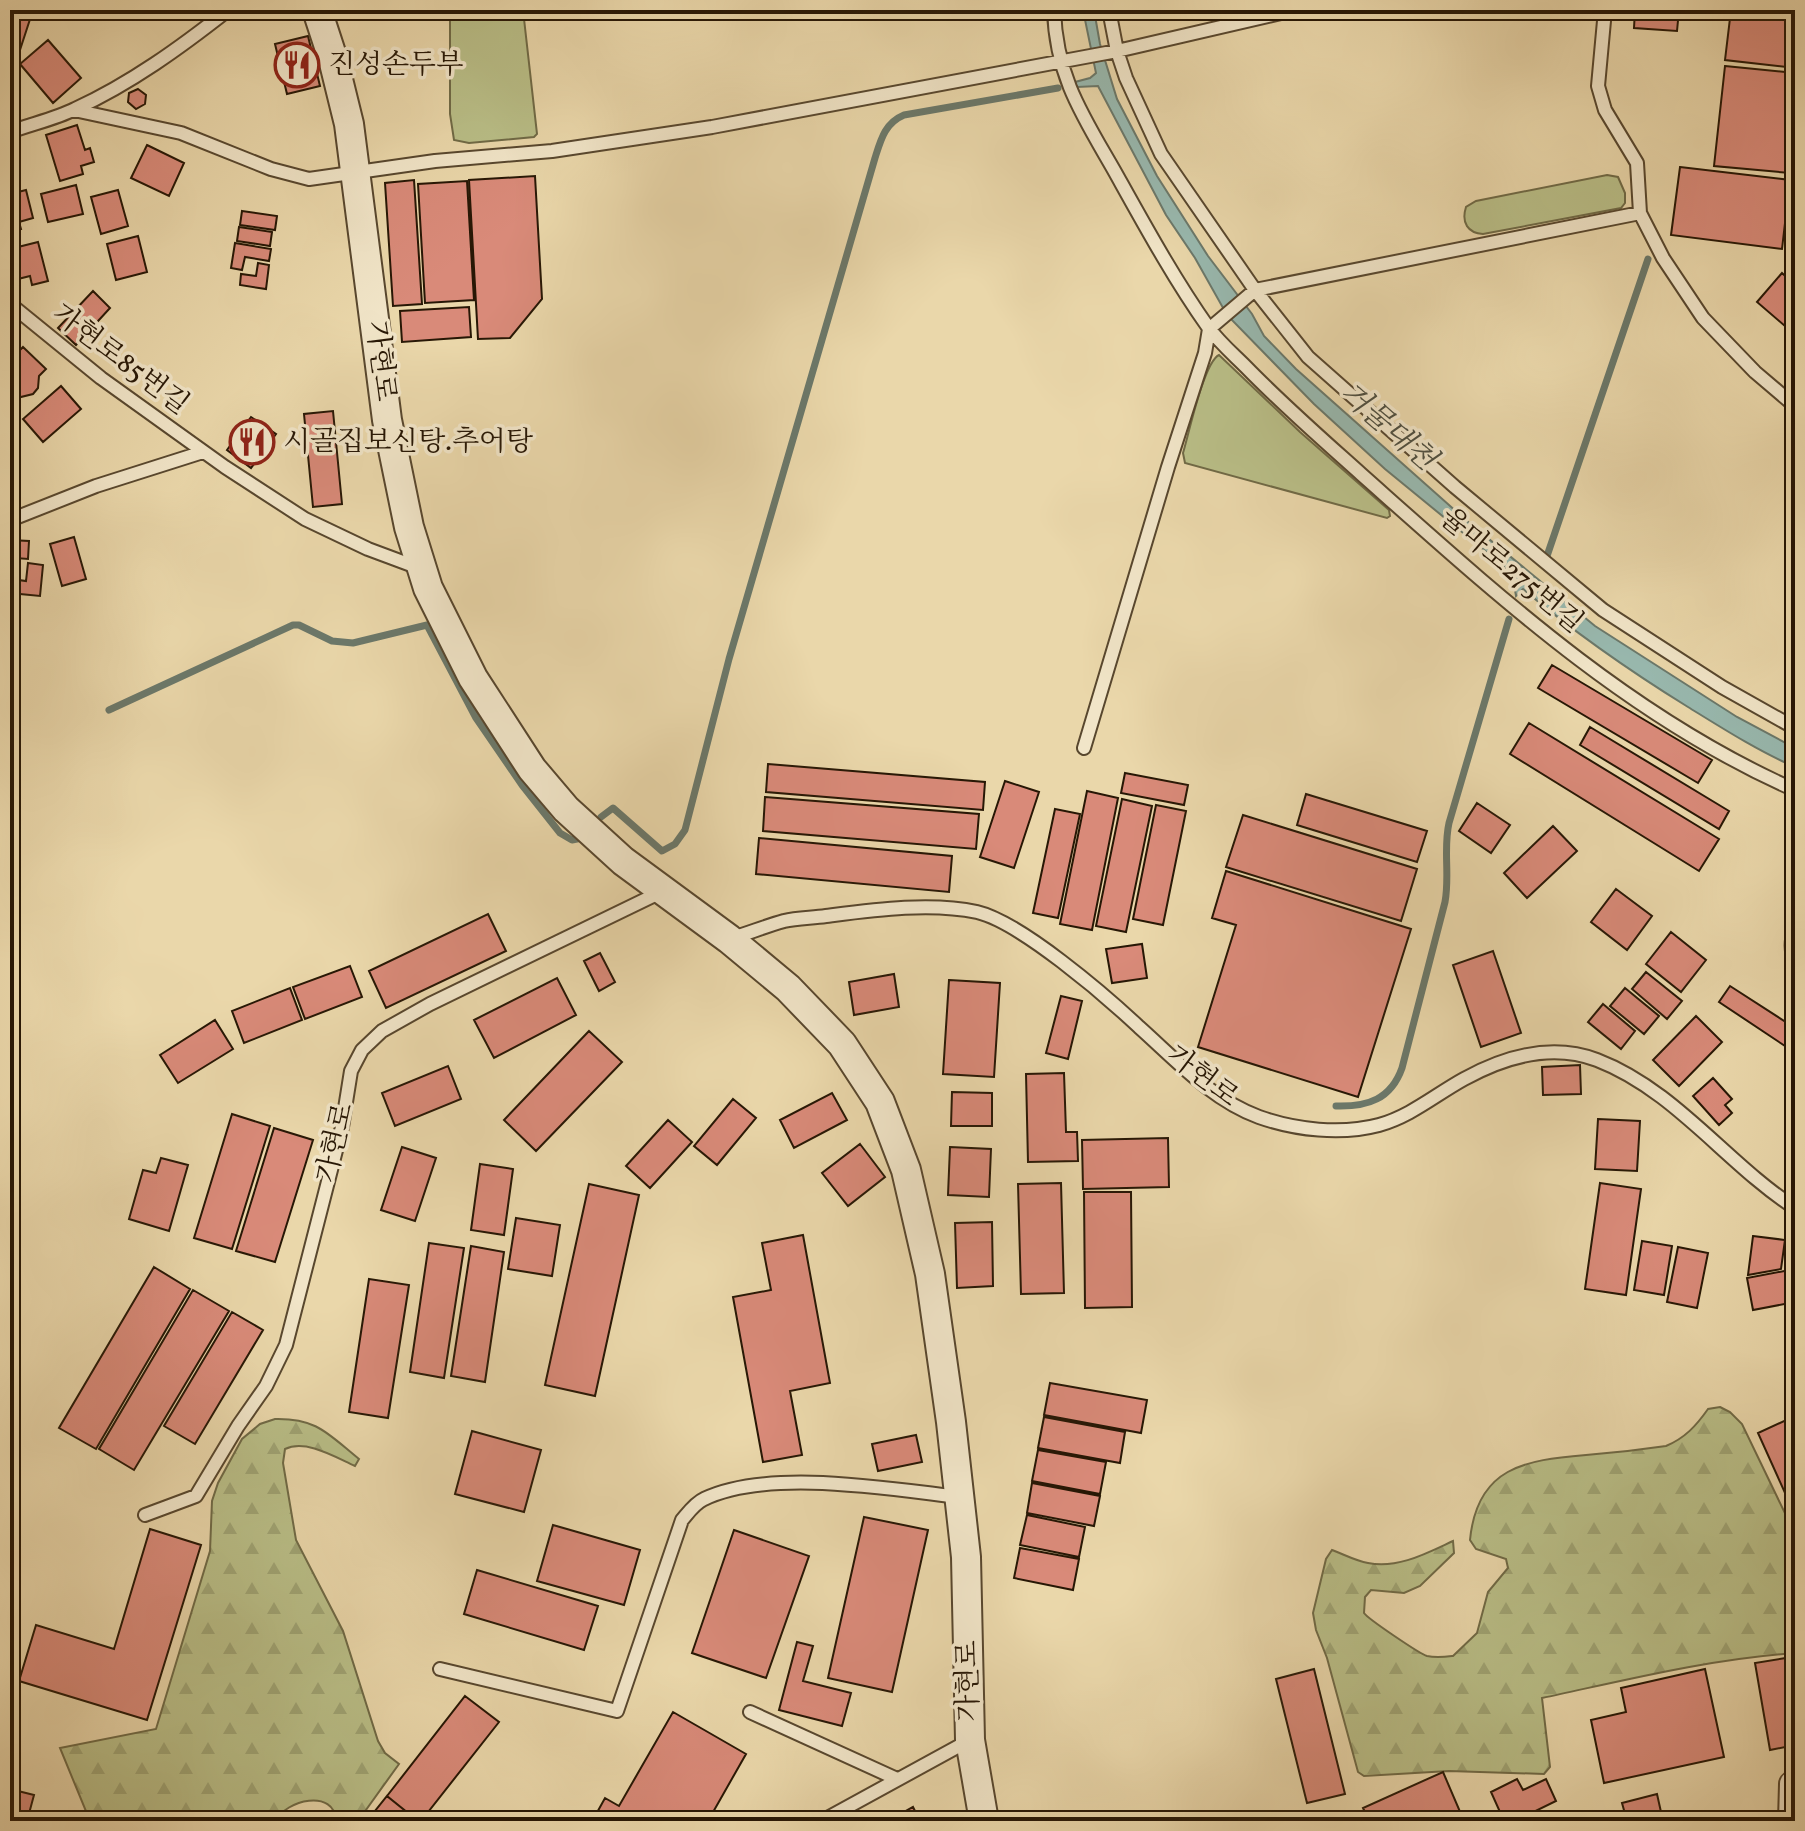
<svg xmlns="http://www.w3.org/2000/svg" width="1805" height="1831" font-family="Vollkorn,'Noto Serif KR',serif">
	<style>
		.forest { fill: url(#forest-firs); stroke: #706a46; stroke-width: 2 }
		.garden { fill: #b9be87; stroke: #706a46; stroke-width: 2 }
		.water { fill: #98b8ae; stroke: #6b786a; stroke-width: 2 }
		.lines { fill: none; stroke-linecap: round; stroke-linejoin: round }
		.stream { stroke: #6b786a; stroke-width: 7 }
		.building { fill: #d98a79; stroke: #271705; stroke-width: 2 }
		.service-casing { stroke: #58472e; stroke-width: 16 }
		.minor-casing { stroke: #58472e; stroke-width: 28 }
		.tertiary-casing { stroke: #58472e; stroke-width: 32 }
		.service { stroke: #f1e5c8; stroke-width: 12 }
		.minor { stroke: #f1e5c8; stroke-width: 24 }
		.tertiary { stroke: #f1e5c8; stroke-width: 28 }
		.labels { text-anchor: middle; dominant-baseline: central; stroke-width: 7; stroke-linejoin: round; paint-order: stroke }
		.poi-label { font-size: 28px; fill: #271705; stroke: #f1e5c8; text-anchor: start }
		.street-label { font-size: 28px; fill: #271705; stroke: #f1e5c8 }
		.water-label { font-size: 30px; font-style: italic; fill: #4f4f40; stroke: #f1e5c8 }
	</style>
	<defs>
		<pattern id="forest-firs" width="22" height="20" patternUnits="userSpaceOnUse" patternTransform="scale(2)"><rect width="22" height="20" fill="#b9be87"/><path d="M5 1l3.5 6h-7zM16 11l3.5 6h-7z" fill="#9fa373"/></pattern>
	</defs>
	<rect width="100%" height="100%" fill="#ead7aa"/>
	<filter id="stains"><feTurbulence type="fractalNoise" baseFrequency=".0025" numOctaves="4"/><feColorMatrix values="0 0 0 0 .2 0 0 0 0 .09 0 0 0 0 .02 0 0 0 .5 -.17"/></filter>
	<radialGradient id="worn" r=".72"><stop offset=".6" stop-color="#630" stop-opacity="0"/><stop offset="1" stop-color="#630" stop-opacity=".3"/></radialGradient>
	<path class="forest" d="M1720,1407L1730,1412L1742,1424L1795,1534V1653C1709,1659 1626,1680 1542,1698L1550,1767L1544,1774L1449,1771L1364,1776L1358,1772L1327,1658L1316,1630L1313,1613L1326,1559L1332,1550C1343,1554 1356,1561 1368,1563C1398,1569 1427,1553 1453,1541L1454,1553L1420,1586L1404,1593L1371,1590L1365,1597L1364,1613C1368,1619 1420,1654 1427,1656C1436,1658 1444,1657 1453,1656L1477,1633L1488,1592L1508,1568L1506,1559L1476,1549L1470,1540C1477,1467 1525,1460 1586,1455C1612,1453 1639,1450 1666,1446C1685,1438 1696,1426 1708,1409Z
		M275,1419C317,1418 328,1434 359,1459L355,1466C335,1457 306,1439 285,1449L283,1463L296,1540L343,1631L378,1741L385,1753L399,1764L358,1821H336C335,1788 285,1800 276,1821H90L60,1748L156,1729L210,1551L212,1501L218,1483L242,1439L260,1424Z"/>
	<path class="garden" d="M450,10H523L537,134L534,137L469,143L454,140L450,114Z
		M1607,175L1618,177L1625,193V203L1621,208L1483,234C1468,233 1461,223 1466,207L1476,201Z
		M1219,355L1300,432L1389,510L1390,516L1387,518L1185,463L1183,453C1189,433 1204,362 1219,355Z"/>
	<path class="water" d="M1083,10H1094L1100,44L1117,99L1157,176L1208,256L1252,314L1264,336L1296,369L1467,521L1595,626L1737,717L1795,748V767C1758,751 1722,728 1688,707C1630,671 1575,633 1523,589L1516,596L1512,573L1385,469L1314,404L1227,315L1195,258L1166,215L1098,86L1077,87L1075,82L1090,78L1096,73Z"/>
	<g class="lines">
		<path class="stream" d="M1547,556L1648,259
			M109,710L293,625H299L332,641L353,643L427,625L476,718L522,785L560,833L572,840L577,839
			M601,817L613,808L662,851L675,844L685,830L729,659L875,158C881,139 885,123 904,115L1058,88
			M1336,1106C1368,1107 1391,1099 1402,1068L1445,902C1450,875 1443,849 1449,823L1509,619"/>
	</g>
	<path class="building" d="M10,10H33L18,56L10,54Z
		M1635,10H1679L1677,31L1634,28Z
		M1731,10H1779L1795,35V68L1725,60Z
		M308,36L320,86L287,94L275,44Z
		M48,40L81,78L53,103L20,64Z
		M1725,66L1795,73V122L1790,173L1714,166Z
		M138,89L146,95L145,104L136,109L128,102L129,93Z
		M77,125L85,150L90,148L94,162L81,166L83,174L60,181L46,135Z
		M147,145L184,163L169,196L131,178Z
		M1680,167L1790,180L1782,249L1671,235Z
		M535,176L542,299L510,338L478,339L469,180Z
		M414,180L422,304L393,306L385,183Z
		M467,181L474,300L425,303L418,184Z
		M76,185L83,214L48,222L41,194Z
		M26,190L33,218L19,222L21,229L10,232V194Z
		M118,190L128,226L101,234L91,197Z
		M242,211L277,216L275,230L240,225Z
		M239,227L272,232L270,246L237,241Z
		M138,236L147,272L116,280L107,244Z
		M38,242L48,281L32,285L30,276L18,279L10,249Z
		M235,243L271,249L269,261L245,257L242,270L231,268Z
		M258,263L269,265L266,289L240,285L241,274L256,276Z
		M1782,273L1795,285V328L1792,332L1757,302Z
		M93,291L110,308L76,345L58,328Z
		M469,307L471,337L402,342L400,311Z
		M23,347L46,369L39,376L38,388L33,394L17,398L10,404V360Z
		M61,386L81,409L43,442L23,419Z
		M333,411L342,504L313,507L304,414Z
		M251,417L276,434L251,468L227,450Z
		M74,537L86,579L62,586L50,544Z
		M10,540L29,541L28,559L16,558L15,572H10Z
		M28,563L43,565L40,596L10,593L11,579L26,581Z
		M1552,665L1712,760L1698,783L1538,688Z
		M1529,723L1719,839L1699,871L1510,754Z
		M1590,727L1729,811L1719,829L1580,745Z
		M768,764L985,782L983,810L766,792Z
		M1125,773L1188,785L1184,805L1121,793Z
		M1005,781L1039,792L1014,868L980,857Z
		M1087,791L1118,798L1092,930L1060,924Z
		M1306,794L1427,831L1417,862L1297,825Z
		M765,797L979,814L976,849L763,831Z
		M1122,799L1152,806L1126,932L1096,926Z
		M1477,803L1510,825L1491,853L1459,831Z
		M1156,805L1186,811L1163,925L1133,919Z
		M1055,809L1080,814L1058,918L1033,913Z
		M1243,815L1417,869L1401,921L1226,867Z
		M1553,826L1577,851L1527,898L1504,873Z
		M759,838L952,856L949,892L756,874Z
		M1226,871L1411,929L1358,1097L1198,1047L1236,925L1212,918Z
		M1616,889L1652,916L1627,950L1591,922Z
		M488,914L506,951L386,1008L369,971Z
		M1671,932L1706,960L1681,992L1646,964Z
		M1142,944L1147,978L1112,983L1106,949Z
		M1493,951L1521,1033L1481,1047L1453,965Z
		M600,953L615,982L599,991L584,961Z
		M350,966L362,997L305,1019L293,987Z
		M1646,972L1682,1001L1667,1019L1632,989Z
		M894,974L899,1007L854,1015L849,982Z
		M557,978L576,1015L494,1058L474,1020Z
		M949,980L1000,983L994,1077L943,1074Z
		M1730,986L1795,1028L1794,1052L1719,1002Z
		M290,988L302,1020L244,1043L232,1011Z
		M1625,988L1659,1016L1644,1034L1610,1006Z
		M1061,996L1082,1001L1068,1059L1046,1053Z
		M1603,1004L1635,1031L1621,1049L1588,1022Z
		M1696,1016L1722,1042L1679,1086L1653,1060Z
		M215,1020L233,1049L178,1083L160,1055Z
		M589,1031L622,1062L536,1151L504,1120Z
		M1580,1065L1581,1094L1543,1095L1542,1067Z
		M448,1066L461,1099L395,1126L382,1093Z
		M1064,1073L1066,1132H1077L1078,1161L1028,1162L1026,1074Z
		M1713,1078L1732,1099L1725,1105L1732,1113L1719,1125L1693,1096Z
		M952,1092L992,1093V1126H951Z
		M832,1093L847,1120L794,1148L780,1120Z
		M733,1099L756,1118L717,1165L694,1146Z
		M232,1114L270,1126L232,1249L194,1238Z
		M1598,1119L1640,1121L1637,1171L1595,1169Z
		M668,1120L692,1142L650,1188L626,1166Z
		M274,1128L313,1140L275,1262L236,1251Z
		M1168,1138L1169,1187L1083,1189L1082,1140Z
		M860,1144L885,1177L848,1206L822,1173Z
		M402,1147L436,1158L415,1221L381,1210Z
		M950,1147L991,1149L989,1197L948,1195Z
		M161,1158L188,1165L169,1231L129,1219L143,1170L156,1173Z
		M480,1164L513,1169L504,1235L471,1230Z
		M1061,1183L1064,1293L1021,1294L1018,1184Z
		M1600,1183L1641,1189L1626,1295L1585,1289Z
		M589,1184L639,1195L595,1396L545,1385Z
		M1084,1192H1131L1132,1307L1085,1308Z
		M516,1218L560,1225L552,1276L508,1269Z
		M992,1222L993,1286L957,1288L955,1223Z
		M803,1235L830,1383L790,1391L802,1455L763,1462L733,1297L771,1290L762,1243Z
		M1753,1236L1785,1240L1781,1269L1748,1275Z
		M1642,1241L1672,1246L1664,1295L1634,1290Z
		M429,1243L464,1248L444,1378L410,1372Z
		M471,1246L504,1252L485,1382L451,1376Z
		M1678,1247L1708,1253L1697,1308L1667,1302Z
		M154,1267L190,1289L96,1449L59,1428Z
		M1795,1269V1302L1753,1310L1747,1278Z
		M369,1279L409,1285L388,1418L349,1412Z
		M193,1290L229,1311L134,1470L99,1449Z
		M232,1312L263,1330L195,1444L164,1426Z
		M1050,1383L1147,1400L1141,1433L1044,1415Z
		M1795,1416V1515L1758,1433Z
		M1044,1417L1125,1432L1120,1463L1038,1448Z
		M472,1431L541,1450L524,1512L455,1494Z
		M916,1435L922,1462L878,1471L872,1444Z
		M1038,1450L1106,1462L1100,1494L1032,1481Z
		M1032,1483L1100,1496L1094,1526L1027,1513Z
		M1027,1515L1085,1527L1079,1557L1020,1545Z
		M864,1517L928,1530L892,1692L828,1678Z
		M553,1525L640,1550L624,1605L537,1581Z
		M150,1529L201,1545L147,1720L19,1681L36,1625L114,1649Z
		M734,1530L809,1556L766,1678L692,1653Z
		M1020,1548L1079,1559L1073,1590L1014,1578Z
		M477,1570L598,1606L584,1650L464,1614Z
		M797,1642L813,1646L803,1681L851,1693L842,1726L779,1710Z
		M1792,1657L1795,1673V1745L1770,1750L1755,1663Z
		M1314,1669L1345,1794L1307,1803L1276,1679Z
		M1705,1669L1724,1757L1604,1783L1591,1720L1626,1712L1621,1688Z
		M465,1696L499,1722L421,1821H418L387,1796Z
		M673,1712L746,1754L708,1821H599L594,1818L605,1798L619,1806Z
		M1443,1772L1464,1821H1369L1363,1808Z
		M1517,1779L1523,1790L1546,1779L1556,1801L1515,1821H1504L1491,1792Z
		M10,1789L34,1795L27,1821H10Z
		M1657,1794L1663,1821H1627L1622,1803Z
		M387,1796L418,1821H367Z
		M913,1807L920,1821H888Z"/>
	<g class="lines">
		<g class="service-casing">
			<path id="service" d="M1054,10C1056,77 1083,116 1115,172C1144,224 1174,279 1208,327C1219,342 1233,354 1246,367C1283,405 1322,439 1361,474C1495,593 1629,717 1795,790
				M1109,10L1117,51L1126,78L1161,154L1255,290L1308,357L1455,487L1603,610L1722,687L1795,728
				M1605,10L1598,86L1605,110L1637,163L1640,213L1663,258L1703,318L1755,372L1795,406
				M74,110L181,133L271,169L309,179L435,161L552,151L712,127L1117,51L1294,10
				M10,132C31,124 55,119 75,109C130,84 181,47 228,10
				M10,304L101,378L225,467L305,519L368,549L419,568
				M10,520L96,486L203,452
				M1084,748L1168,467L1205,353L1209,329L1255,290L1640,213
				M1795,926C1792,936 1789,950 1795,959
				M732,938C749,933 766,926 784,921C797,918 812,918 826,916C873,910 930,902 977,912C1020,922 1105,995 1139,1027C1176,1060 1212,1100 1259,1117C1296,1130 1341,1135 1379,1125C1411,1116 1435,1095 1464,1079C1504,1057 1552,1043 1597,1060C1675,1090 1726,1163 1795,1208
				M145,1515L196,1496L238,1426L266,1386L286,1345L342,1127L351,1071L362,1050L382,1031L430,1004L663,891
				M440,1669L617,1711L682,1520C688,1513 695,1503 704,1499C768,1468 890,1489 960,1497
				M750,1712L897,1779
				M822,1821L970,1740"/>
		</g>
		<g class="minor-casing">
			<path id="minor" d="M1791,1821L1792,1784L1795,1783"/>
		</g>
		<g class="tertiary-casing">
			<path id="tertiary" d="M317,10L333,59L349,124L387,420L409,527L428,588L473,678L532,769L566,809L623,861L729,939L788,988L842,1044L880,1102L906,1170L930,1274L951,1422L966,1557L970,1740L984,1821"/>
		</g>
		<use href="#service" class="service"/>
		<use href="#minor" class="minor"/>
		<use href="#tertiary" class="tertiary"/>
	</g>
	<defs>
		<g id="restaurant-ring" transform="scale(2.3)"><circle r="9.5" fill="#f1e5c8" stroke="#8f2418" stroke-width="1.5"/><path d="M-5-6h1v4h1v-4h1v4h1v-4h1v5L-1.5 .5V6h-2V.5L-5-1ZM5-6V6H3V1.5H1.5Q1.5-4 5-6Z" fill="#8f2418"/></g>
	</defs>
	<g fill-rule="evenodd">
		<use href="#restaurant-ring" x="297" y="65"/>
		<use href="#restaurant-ring" x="252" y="442"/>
	</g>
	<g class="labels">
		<g class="poi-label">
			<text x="328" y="65">진성손두부</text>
			<text x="283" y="442">시골집보신탕.추어탕</text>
		</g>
		<g class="street-label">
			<text transform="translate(120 360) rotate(37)">가현로85번길</text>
			<text transform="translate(380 361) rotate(83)">가현로</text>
			<text transform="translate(1511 571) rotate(40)">율마로275번길</text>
			<text transform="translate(1202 1077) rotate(37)">가현로</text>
			<text transform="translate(336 1143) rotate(-77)">가현로</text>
			<text transform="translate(969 1681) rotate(-91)">가현로</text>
		</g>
		<g class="water-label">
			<text transform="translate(1387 427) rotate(41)">거물대천</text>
		</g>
	</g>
	<rect width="1805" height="1831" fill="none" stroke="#ead7aa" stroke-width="40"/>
	<rect x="12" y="12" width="1781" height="1807" fill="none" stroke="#271705" stroke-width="4"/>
	<rect x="20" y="20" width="1765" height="1791" fill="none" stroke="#271705" stroke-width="2"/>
	<rect width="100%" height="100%" filter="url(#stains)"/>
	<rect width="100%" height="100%" fill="url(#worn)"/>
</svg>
